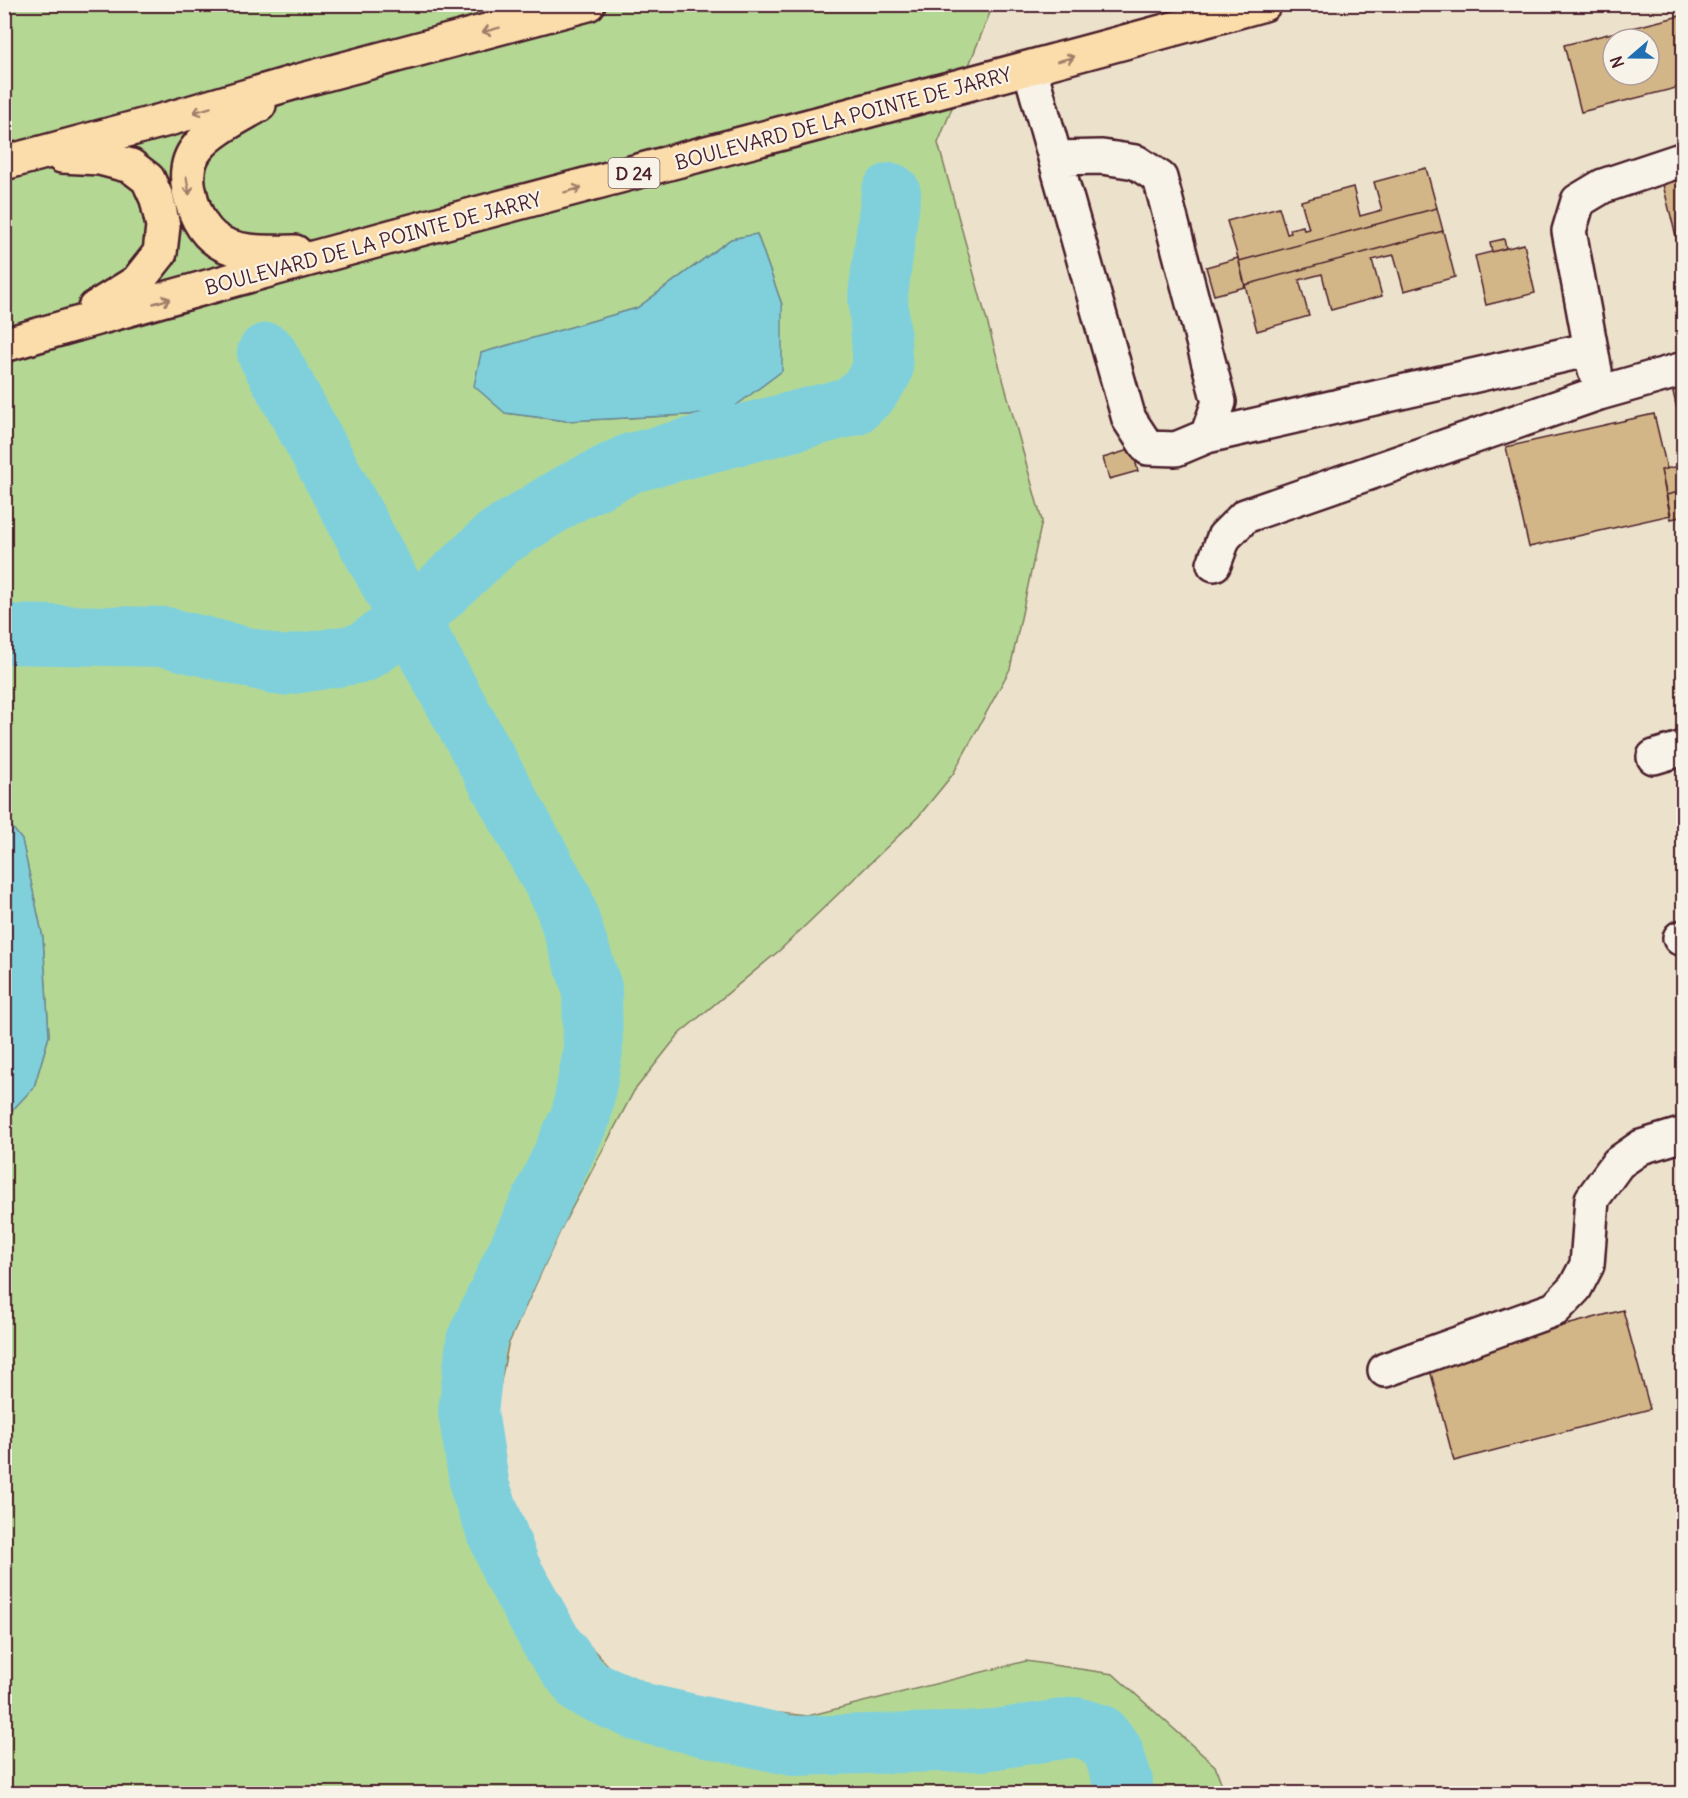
<svg xmlns="http://www.w3.org/2000/svg" width="1688" height="1798" font-family="Delius,sans-serif">
	<style>
		.built { fill: #ece1cb; fill-rule: evenodd }
		.green { fill: #b4d893; stroke: #7f7c5f; stroke-width: 1.5; fill-rule: evenodd }
		.water { fill: #80d0dc; stroke: #6a8995; stroke-width: 1.5 }
		.lines { fill: none; stroke-linecap: round; stroke-linejoin: round }
		.river { stroke: #80d0dc; stroke-width: 60 }
		.building { fill: #d3b687; stroke: #4a1f2b; stroke-width: 1.5; fill-rule: evenodd }
		.minor-casing { stroke: #4a1f2b; stroke-width: 38 }
		.major-casing { stroke: #4a1f2b; stroke-width: 38 }
		.minor { stroke: #f7f3e8; stroke-width: 33 }
		.major { stroke: #fbddab; stroke-width: 33 }
		.oneway { stroke: #a27e6b }
		.labels { text-anchor: middle; dominant-baseline: central; stroke-width: 4.5; stroke-linejoin: round; paint-order: stroke }
		.shield { fill: #f7f3e8; stroke: #7e5f64; stroke-width: 1.5 }
		.shield-label { font-size: 18px; font-weight: bold; fill: #4a1f2b }
		.street-label { font-size: 20px; fill: #4a1f2b; stroke: #f7f3e8 }
	</style>
	<rect width="100%" height="100%" fill="#f7f3e8"/>
	<filter id="ink" filterUnits="userSpaceOnUse"><feTurbulence type="fractalNoise" baseFrequency=".0167" numOctaves="2"/><feDisplacementMap in="SourceGraphic" scale="12" xChannelSelector="R" yChannelSelector="G"/><feConvolveMatrix kernelMatrix="1 2 1 2 8 2 1 2 1" color-interpolation-filters="sRGB"/></filter>
	<g filter="url(#ink)">
		<path class="built" d="M993,5H1683V1793H1225L1215,1766L1026,1661L808,1716L711,1706L625,1683L583,1639L547,1582L510,1496L495,1412L508,1345L563,1225L634,1091L680,1033L780,950L918,817L953,774L1042,521L938,143ZM1613,39H1649V75H1613Z"/>
		<path class="green" d="M5,5H993L938,143L1042,521L1010,669L953,774L918,817L780,950L680,1033L634,1091L563,1225L508,1345L495,1412L510,1496L547,1582L583,1639L625,1683L711,1706L808,1716L1026,1661L1113,1674L1215,1766L1225,1793H5L4,1118L34,1087L49,1036L43,938L22,840L4,818ZM757,234L782,305L726,413L567,421L505,413L481,353L637,308L731,239Z"/>
		<path class="water" d="M757,234L782,305V371L726,413L567,421L505,413L474,386L481,353L637,308L731,239Z
			M5,818L22,840L43,938L49,1036L34,1087L5,1118Z"/>
		<g class="lines">
			<path class="river" d="M891,193L878,296L883,370L869,391L853,406L631,463L565,496L498,538L410,620L563,900L592,988L593,1051L581,1116L476,1341L468,1412L480,1488L511,1569L553,1645L584,1687L643,1713L793,1746L983,1741L1076,1727L1099,1734L1113,1751L1123,1782L1122,1794
				M4,634L166,637L282,666L362,653L410,620L267,353"/>
		</g>
		<path class="building" d="M1684,15V86L1581,112L1564,45ZM1613,39H1649V75H1613Z
			M1426,168L1437,208L1239,261L1227,221L1279,207L1287,234L1291,233L1290,229L1303,226L1304,230L1309,229L1301,201L1353,187L1360,216L1382,210L1374,182Z
			M1684,175V268L1662,181Z
			M1437,208L1443,231L1245,285L1239,261Z
			M1443,231L1455,277L1404,291L1394,255L1372,260L1382,296L1331,310L1322,274L1299,280L1309,316L1257,331L1245,285Z
			M1504,239L1506,248L1492,252L1490,242Z
			M1524,244L1535,293L1486,305L1475,256Z
			M1238,258L1245,287L1214,295L1206,267Z
			M1684,380V439L1671,383Z
			M1654,414L1667,469L1661,470L1671,515L1529,547L1506,447Z
			M1132,449L1138,471L1109,479L1103,458Z
			M1684,465V491L1666,495L1661,470Z
			M1684,491V516L1671,519L1666,495Z
			M1684,1200V1234L1675,1203Z
			M1623,1310L1650,1409L1454,1461L1428,1362Z"/>
		<g class="lines">
			<g class="minor-casing">
				<path id="minor" d="M1030,69L1129,419L1148,448L1176,449L1207,436L1591,349
					M1055,158L1102,157L1136,162L1160,178L1219,402L1207,436
					M1595,371L1569,231L1578,201L1603,186L1684,159
					M1214,564L1224,537L1245,516L1599,393L1684,369
					M1654,757L1684,748
					M1680,938L1684,937
					M1385,1370L1555,1309L1575,1288L1587,1265L1592,1199L1618,1163L1641,1147L1684,1134"/>
			</g>
			<g class="major-casing">
				<path id="major" d="M259,105C239,117 213,129 198,147C187,160 186,175 189,190C202,254 239,253 295,252
					M62,156L100,158L131,166L148,179L157,199L163,226L160,253L137,282L95,308
					M4,163L172,118L299,81L588,4
					M4,345C422,223 845,120 1264,4"/>
			</g>
			<use href="#minor" class="minor"/>
			<use href="#major" class="major"/>
		</g>
		<defs><path id="oneway-shaft" d="M-6 0H5M1.5-3L5.5 0L1.5 3" fill="none" stroke-width="1.6" stroke-linecap="round" stroke-linejoin="round" transform="scale(1.5)"/></defs>
		<g class="oneway">
			<use href="#oneway-shaft" transform="translate(491 30) rotate(165)"/>
			<use href="#oneway-shaft" transform="translate(1066 59) rotate(-15)"/>
			<use href="#oneway-shaft" transform="translate(202 110) rotate(163)"/>
			<use href="#oneway-shaft" transform="translate(188 186) rotate(80)"/>
			<use href="#oneway-shaft" transform="translate(573 190) rotate(-15)"/>
			<use href="#oneway-shaft" transform="translate(162 301) rotate(-16)"/>
		</g>
	</g>
	<g class="labels">
		<rect class="shield" x="608.5" y="158" width="51" height="30" rx="4.5"/>
		<g class="shield-label">
			<text x="634" y="173">D 24</text>
		</g>
		<g class="street-label">
			<text transform="translate(843 118) rotate(-15)">BOULEVARD DE LA POINTE DE JARRY</text>
			<text transform="translate(373 243) rotate(-15)">BOULEVARD DE LA POINTE DE JARRY</text>
		</g>
	</g>
	<rect width="1688" height="1798" fill="none" stroke="#f7f3e8" stroke-width="24"/>
	<rect x="12" y="12" width="1664" height="1774" fill="none" stroke="#4a1f2b" stroke-width="2" filter="url(#ink)"/>
	<g transform="translate(1631 57) rotate(250)"><circle r="28" fill="#f7f3e8" stroke="#b29e9c" stroke-width="1.5"/>
	<path d="M0-4.5L10 22L0 15L-10 22Z" fill="#1f6fb2"/>
	<text y="-9" font-size="16" font-weight="bold" text-anchor="middle" fill="#4a1f2b">N</text>
	</g>
</svg>
